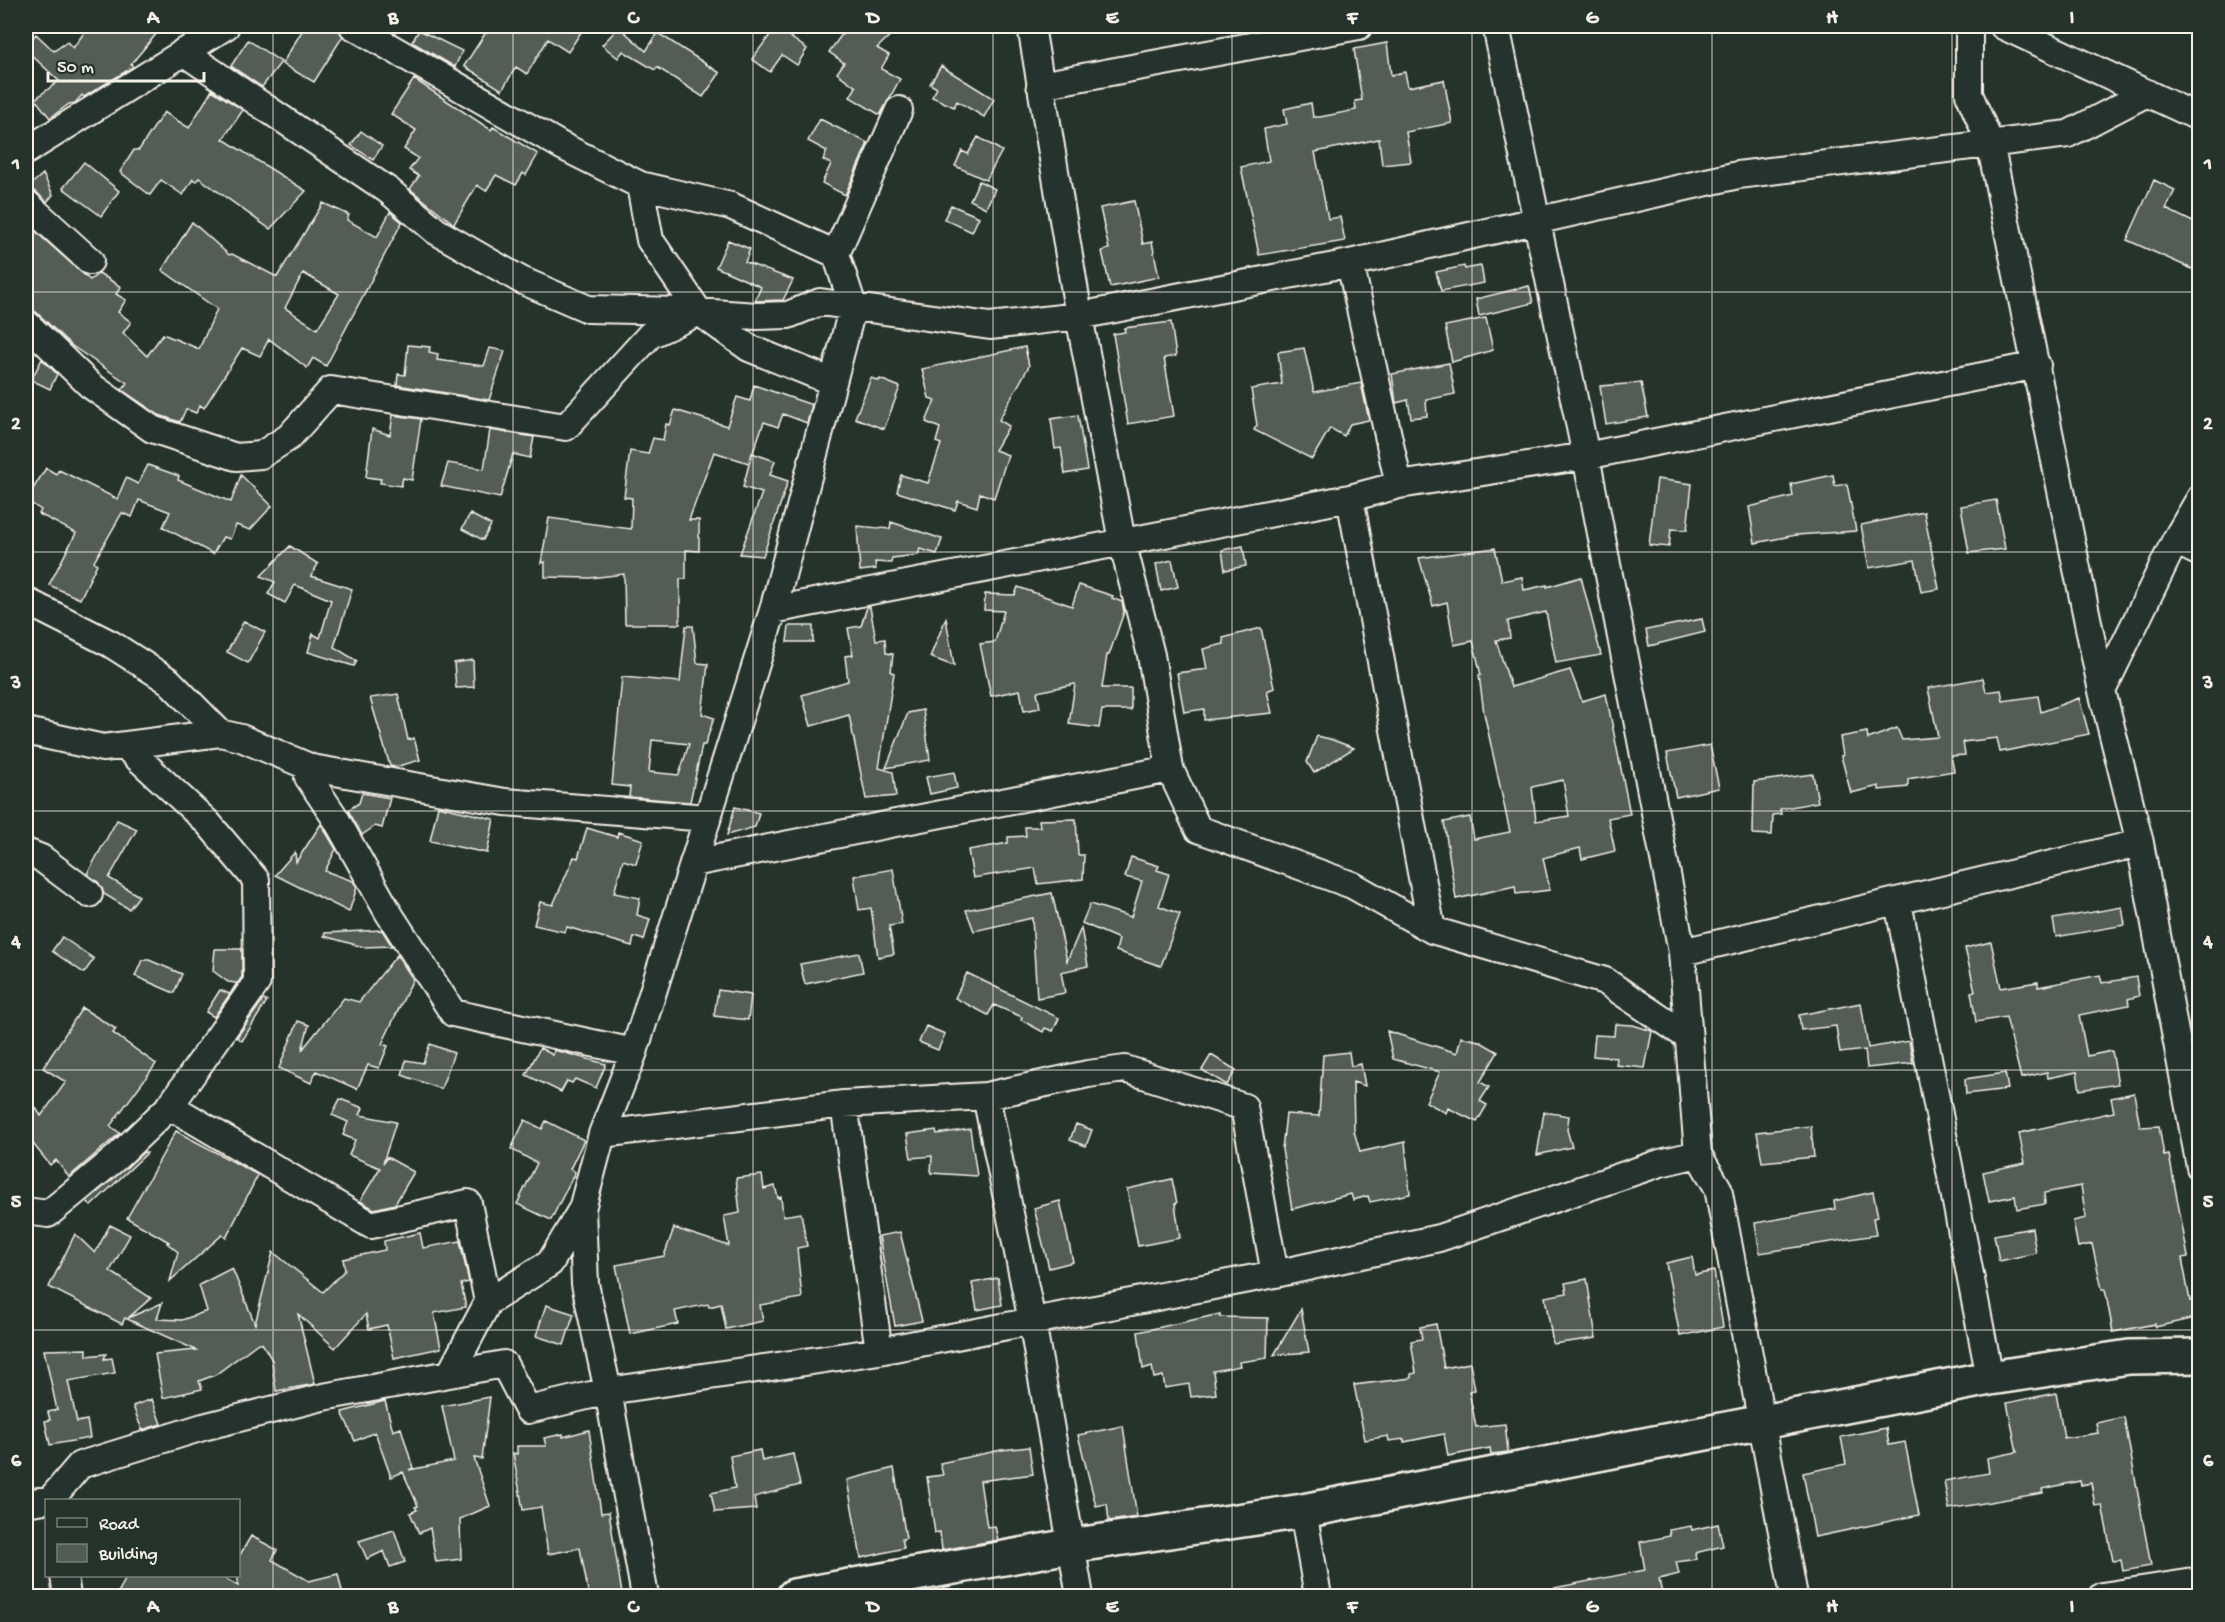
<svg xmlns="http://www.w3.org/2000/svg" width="2225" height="1622" font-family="'Gochi Hand',sans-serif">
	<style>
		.building { fill: #525c55; stroke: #f4f1e8; stroke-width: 1.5; fill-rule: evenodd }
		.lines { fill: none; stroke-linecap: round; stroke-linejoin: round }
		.street-casing { stroke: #f4f1e8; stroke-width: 30 }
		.secondary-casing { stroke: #f4f1e8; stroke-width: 38 }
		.street { stroke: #26332d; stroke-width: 26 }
		.secondary { stroke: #26332d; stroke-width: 33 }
		.grid { fill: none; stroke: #f4f1e8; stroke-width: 1.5; stroke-opacity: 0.55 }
		.neatline { fill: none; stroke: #f4f1e8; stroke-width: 2 }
		.grid-label { font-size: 20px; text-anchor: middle; font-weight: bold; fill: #f4f1e8 }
	</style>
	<rect width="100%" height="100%" fill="#26332d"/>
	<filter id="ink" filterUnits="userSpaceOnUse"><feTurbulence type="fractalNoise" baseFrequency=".0167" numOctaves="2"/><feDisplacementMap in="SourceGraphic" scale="12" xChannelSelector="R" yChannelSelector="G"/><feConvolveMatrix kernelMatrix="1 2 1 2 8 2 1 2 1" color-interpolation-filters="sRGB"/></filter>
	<g filter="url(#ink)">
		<path class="building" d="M89,26H163L131,64L133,67L84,97L82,95L75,103L69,104L50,118L35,99L59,81L26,50V45L36,34L54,51L67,42L73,48Z
			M305,26H337L343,36L314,82L282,64Z
			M490,26H585L568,52L548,39L527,74L516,67L502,90L464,66Z
			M848,26H900L877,48L889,55L881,69L900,79L880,115L850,97L856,87L837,73L844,63L829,52Z
			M619,27L646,51L658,33L720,73L703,97L657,67L655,70L623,51L618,58L602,45Z
			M776,27L807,49L797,65L782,55L770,72L752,59Z
			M419,30L462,51L455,67L412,42Z
			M248,40L281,62L262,87L231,66Z
			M1387,43L1391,75L1405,72L1408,87L1444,80L1452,123L1406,132L1411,162L1382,165L1379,139L1315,152L1328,219L1340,217L1345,241L1259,255L1241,167L1269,161L1264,129L1287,124L1284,109L1311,103L1313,117H1320L1356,110L1355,101L1362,100L1354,49Z
			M941,66L994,99L984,117L957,101L954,107L932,97L937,88L930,84Z
			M414,79L491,130L493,127L538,154L526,175L523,173L516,185L496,175L486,191L477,185L454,224L410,189L419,176L409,170L418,158L404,149L416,130L391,114Z
			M212,90L243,110L223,139L306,191L270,229L199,178L196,181L193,179L183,195L161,180L150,195L120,172L134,150H139L164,112L189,128Z
			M820,119L868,143L845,195L822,183L831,164L823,160L827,151L808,141Z
			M361,131L382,146L373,160L351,145Z
			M978,137L1002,151L986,180L955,166L962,151L968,154Z
			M84,162L119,191L101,216L63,188Z
			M43,174L53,195L47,202L36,192L27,188Z
			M2154,180L2175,190L2166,209L2199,225V272L2127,240Z
			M979,181L995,189L986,208L970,200Z
			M1134,201L1143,244L1152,242L1159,277L1110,287L1102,251L1109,249L1100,208Z
			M323,203L349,215L347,220L377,237L390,212L402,222L326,366L313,358L307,368L269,339L260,356L242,348L204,408L200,405L196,413L186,409L180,422L159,415L122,390L127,383L72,346L36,312L26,308V223L90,280L99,273L121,287L116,294L126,300L118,312L131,322L123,333L147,356L163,334L199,349L217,309L162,270L192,222L229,255L232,254L277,277ZM303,273L339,294L317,329L285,308Z
			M951,205L979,217L972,232L944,219Z
			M728,240L750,249L745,262L793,280L783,300L755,301L761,287L716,267Z
			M1464,266L1465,269L1481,266L1484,283L1441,291L1436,272Z
			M1529,286L1533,303L1479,316L1476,299Z
			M1486,318L1493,350L1452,362L1445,326Z
			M1171,322L1176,356L1164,358L1174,416L1128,424L1113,334L1125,332L1124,328Z
			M408,345L430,347L429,352L438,354L437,360L484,366L490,348L505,351L489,400L397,385L398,374L405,375Z
			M1025,347L1029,366L999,420L1009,426L995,450L1008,455L994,498L980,493L977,507L958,501L955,510L897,492L901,475L928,483L941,444L936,442L940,428L926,422L935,400L929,398L922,369Z
			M1304,348L1314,392L1361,383L1369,420L1350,424L1344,436L1330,428L1312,459L1254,430L1257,425L1251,389L1282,384L1278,352Z
			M42,359L57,374L50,389L31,380Z
			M1449,363L1455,394L1426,400L1427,416L1411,418L1408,400L1396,403L1392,374Z
			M871,378L879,381L880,379L900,387L884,429L855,418Z
			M1641,383L1648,417L1606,424L1600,386Z
			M754,385L812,405L807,423L783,414L778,427L764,422L749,463L714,452L689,520H699V551L686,550V579H680V624H625L624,574L590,578L545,577V562L541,563L549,518L631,529L632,498L624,497L630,451L648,454L653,438L663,440L666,424L670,425L675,410L727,426L737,397L750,401Z
			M393,415L421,419L412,480L403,478L401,486L380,483L381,479L366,477L372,429L390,435Z
			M1078,415L1087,470L1065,474L1061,448L1055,449L1051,419Z
			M490,430L534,437L530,458L513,454L500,498L441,486L448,463L484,469Z
			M752,453L775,461L770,475L788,481L763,556L740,554L762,493L743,487Z
			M148,465L179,476L178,480L231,502L241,475L272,506L250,530L236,525L230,539L223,537L213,554L163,527L170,512L139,500L132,517L122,513L94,562L97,564L80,599L49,585L76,533L39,514L41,510L26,500L46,468L56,474L59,470L117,499L126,478L138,484Z
			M1833,475L1835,486L1847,484L1856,531L1796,535L1755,543L1749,507L1793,496L1791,484Z
			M1657,479L1692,484L1687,530L1671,529L1669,547L1649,545Z
			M1996,500L2005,549L1969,553L1961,506Z
			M1924,512L1939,589L1921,592L1915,560L1869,568L1861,525Z
			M470,514L491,525L483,540L462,529Z
			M891,522L942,539L937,554L920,549L918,555L892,558L891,563L875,562L876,569L860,571L857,526L890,529Z
			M290,546L318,564L311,576L352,589L334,647L357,661L354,666L308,652L313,634L320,638L331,600L295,585L285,603L268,594L275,582L261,576Z
			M1243,546L1246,566L1225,570L1222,550Z
			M1495,548L1502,581L1522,577L1524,590L1547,585V587L1581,577L1601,655L1556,663L1546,612L1508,621L1510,638L1496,640L1511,687L1570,670L1582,701L1606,694L1630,814L1608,818L1615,851L1582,859L1580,848L1543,858L1550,890L1516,894L1515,886L1456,899L1444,822L1470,817L1474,839L1510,832L1484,713L1479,675H1481L1473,641L1454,645L1447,602L1433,606L1419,558ZM1563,780L1569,816L1536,821L1532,787Z
			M1172,560L1178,587L1161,591L1156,564Z
			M1079,585L1113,596L1112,598L1122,602L1124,612L1109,655H1107L1102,688H1131V710H1102L1099,728L1069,724L1075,684L1037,692L1040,708L1024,711L1020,690L991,696L980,644L995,642L1004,611L984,610L985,594L1015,595L1018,587L1072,606Z
			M867,607H870L876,640L885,639L886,653L893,654L891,672L894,673L879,768L893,772L896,796L866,799L849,715L811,726L802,695L848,681L845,656L853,655L848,628L861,626Z
			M946,618L954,666L930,657Z
			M1702,619L1705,632L1649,646L1646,630Z
			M244,621L265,632L248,663L227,652Z
			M686,626H693L697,663L708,664L702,714L714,718L705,745H702L690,802L629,797L630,787L612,785L622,677L680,682ZM652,740L689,744L679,775L649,772Z
			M789,626H813V642H787Z
			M1261,628L1274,688L1267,691L1272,713L1204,720V709L1184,712L1177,673L1207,669L1203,649L1224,644L1223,638Z
			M473,660L474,687L456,688L454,663Z
			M1983,678L1986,692L2001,690L2003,701L2038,696L2041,712L2079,698L2089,734L2000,752L1997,738L1963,742L1965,755L1951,756L1954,771L1908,779V787L1879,790V786L1851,793L1841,756L1843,755L1840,737L1867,732L1868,739L1897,728L1902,740L1938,737L1928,688Z
			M398,694L408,740L414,738L420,760L395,767L390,766L370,698Z
			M923,710L930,760L886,768L908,713Z
			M1317,736L1330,739L1354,748L1314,773L1307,762Z
			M1710,745L1719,788L1676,797L1667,753Z
			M954,772L957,788L930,794L926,777Z
			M1813,774L1818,802L1780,809L1781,814L1773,815L1772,835L1753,834L1754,782Z
			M362,793L390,798L382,828L375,826L362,835L348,810L359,803Z
			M438,806L494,819L487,853L430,841Z
			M735,807L759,813L755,827L727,835Z
			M1076,819L1078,855H1084L1083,879L1038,884L1035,868L973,878L968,850L1008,843V837L1026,836L1025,827H1040L1039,820Z
			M117,820L137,829L109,878L139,896L129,909L104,894L98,882L87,874Z
			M321,824L336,849L325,871L353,881L357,887L349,912L275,875L295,852L296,862Z
			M587,828L617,837L618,832L643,840L636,864L623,860L614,893L640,898L637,915L650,919L644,940L634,937L632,946L567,927L565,932L534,925L540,902L553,905L574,857L578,858Z
			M1131,857L1159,866L1157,870L1169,874L1159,906L1180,914L1161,966L1116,951L1119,939L1082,923L1090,904L1131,917L1142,881L1125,877Z
			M893,869L902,924L889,926L894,954L878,957L871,908L859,910L854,876Z
			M1052,893L1067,961L1081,928L1088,966L1061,972L1065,993L1037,998L1032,918L974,931L966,910Z
			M2122,907L2125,925L2056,937L2053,919Z
			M382,930L392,946L363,947L324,936L325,933Z
			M62,937L94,959L84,973L52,951Z
			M1991,942L2001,988L2038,982V987L2100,975L2102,983L2136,977L2139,996L2128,999L2129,1005L2079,1015L2087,1056L2112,1051L2118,1084L2080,1090L2077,1072L2048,1078L2047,1072L2021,1078L2006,1017L1976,1022L1971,992L1975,991L1965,948Z
			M215,949H242V977L230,994L237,983L228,982L213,971Z
			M859,953L863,972L805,984L800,964Z
			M397,955L413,979L382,1044L388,1046L379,1068L368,1065L357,1089L316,1071L311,1083L279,1068L298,1021L309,1025L302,1050L344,998L359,1002Z
			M142,960H149L182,974L174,993L135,976Z
			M967,973L1059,1018L1053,1031L1045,1028L1043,1032L1021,1020L1022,1017L994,1005L988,1015L955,998Z
			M220,990L230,994L214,1017L206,1012Z
			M718,990L751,995L748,1020L714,1016Z
			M263,1000L267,1001L242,1041L237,1037Z
			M1861,1003L1868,1048L1909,1041L1913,1063L1867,1068L1865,1050L1840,1053L1836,1026L1801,1030L1799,1015Z
			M82,1008L116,1029L113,1033L156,1064L110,1126L120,1133L69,1177L56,1160L50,1165L26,1135V1093L41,1116L66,1082L43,1068Z
			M1615,1024L1633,1025L1652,1031L1645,1068L1616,1065L1617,1058L1593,1056L1595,1035L1614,1036Z
			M926,1026L945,1034L938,1050L919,1042Z
			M1387,1031L1457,1053L1461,1037L1479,1041L1498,1052L1480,1082L1489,1087L1480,1101L1487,1105L1477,1122L1448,1108L1446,1113L1426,1102L1440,1072L1393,1059Z
			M430,1044L454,1053L441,1089L402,1075L406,1060L423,1063Z
			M540,1048L553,1055L554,1050L606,1064L596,1088L575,1079L572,1083L567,1081L561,1092L526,1075Z
			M1349,1052L1351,1066L1361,1064L1365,1086L1353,1082L1354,1131L1360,1152L1405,1142L1410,1194L1370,1202L1368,1196L1353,1200L1351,1194L1292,1209L1282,1149L1286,1114L1319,1116L1323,1055Z
			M1211,1055L1236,1070L1227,1085L1202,1070Z
			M2005,1073L2008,1089L1966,1094L1965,1079Z
			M2134,1093L2140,1127L2159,1126L2164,1156L2169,1155L2188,1257L2182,1258L2190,1301L2197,1299L2199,1317L2155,1327V1324L2113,1332L2105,1289H2102L2092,1244L2078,1247L2073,1221L2086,1218L2081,1186L2044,1193L2045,1204L2017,1209L2015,1196L1989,1201L1983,1172L2025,1163L2019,1133L2114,1112L2111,1098Z
			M340,1099L363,1108L360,1115L396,1122L383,1163L387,1157L414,1172L395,1204L374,1209L360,1201L380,1168L349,1155L355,1140L343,1135L348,1122L332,1115Z
			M1544,1112L1569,1116L1567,1130L1572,1147L1537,1155Z
			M525,1120L542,1129L546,1121L584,1140L570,1169L575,1172L551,1220L517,1204L537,1163L511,1149Z
			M1076,1124L1092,1130L1086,1146L1070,1140Z
			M1811,1126L1814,1157L1762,1162L1757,1132Z
			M970,1129L977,1176L931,1173L932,1156L911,1158L907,1134L936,1130L937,1134Z
			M176,1131L258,1175L226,1238L222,1235L170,1281L178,1252L167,1243L169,1242L127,1218Z
			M144,1152L147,1153L91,1206L87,1201Z
			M762,1175L764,1189L775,1186L778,1198L781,1197L783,1216L801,1213L807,1246L797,1248L802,1298L760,1305L763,1321L726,1329L721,1304L709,1307L708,1304L675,1311L678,1324L630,1334L616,1265L664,1256L674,1228L729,1246L724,1216L740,1213L736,1178Z
			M1172,1179L1177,1203L1175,1204L1180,1238L1138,1246L1127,1189Z
			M1873,1192L1878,1217L1873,1218L1876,1235L1760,1253L1755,1223L1835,1209L1834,1201Z
			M1060,1201L1073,1262L1049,1268L1034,1208Z
			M110,1225L130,1235L110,1271L151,1298L128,1318L162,1303L157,1319L182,1320L207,1311L199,1285L232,1268L255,1324L273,1252L323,1292L345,1270L343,1259L385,1250L384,1241L420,1233L423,1248L460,1241L469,1282L461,1284L466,1307L434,1313L441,1348L394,1358L387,1325L369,1329L366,1314L335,1348L298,1314L315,1384L276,1391L272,1360L262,1343H258L215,1375L199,1381L202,1389L163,1398L155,1354L196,1350L125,1318L122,1324L49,1287L75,1234L95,1253Z
			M2032,1228L2036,1253L1999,1261L1994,1235Z
			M900,1232L922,1321L895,1326L879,1236Z
			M1692,1257L1695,1275L1714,1271L1723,1327L1680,1336L1666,1263Z
			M998,1278L1002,1305L977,1310L972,1283Z
			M1587,1279L1596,1338L1553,1344L1545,1297L1567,1293L1565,1283Z
			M546,1305L574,1314L564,1345L536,1336Z
			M1301,1309L1309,1352L1274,1355Z
			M1220,1314V1317L1268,1318L1267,1358L1239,1362L1240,1366L1213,1371L1216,1394L1191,1397L1189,1384L1165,1388L1163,1376L1154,1378L1152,1366L1143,1369L1138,1332Z
			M1436,1324L1444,1368L1470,1363L1475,1390L1469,1391L1476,1427L1505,1424L1508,1452L1491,1454L1490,1448L1448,1456L1444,1434L1404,1442V1439L1389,1441L1388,1436L1365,1440L1354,1385L1411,1378V1374L1416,1373L1411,1341L1422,1339L1420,1327Z
			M87,1349V1356L106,1354L104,1359L112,1358L115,1373L68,1381L77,1422L87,1420L90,1438L50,1445L45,1421L50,1420L48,1412L57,1410L44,1350Z
			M2056,1393L2064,1438L2098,1433L2096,1423L2124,1417L2151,1566L2123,1571L2121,1560L2113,1561L2102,1505L2095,1506L2091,1483L2081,1485L2080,1481L2042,1489L2043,1493L1949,1509L1944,1481L1989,1473L1987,1458L2017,1452L2007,1403Z
			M490,1397L482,1459L474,1458L490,1506L460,1519L461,1559L436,1562L430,1528L419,1533L410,1513L417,1510L415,1507L418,1506L403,1472L391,1477L375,1432L355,1441L342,1412L385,1401L393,1431L401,1428L413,1468L409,1470L454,1461L442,1406Z
			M152,1399L161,1424L142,1430L133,1406Z
			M1123,1426L1137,1517L1109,1521L1107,1504L1096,1506L1078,1435Z
			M1886,1428L1889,1445L1905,1442L1919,1515L1815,1537L1803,1473L1846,1464L1841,1437Z
			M589,1430L601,1513L609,1512L622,1594L609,1596H589L580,1548L548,1554L541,1507L523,1510L513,1453L517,1454V1446H546L544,1438L563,1434V1437Z
			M1029,1447L1033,1474L980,1481L987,1527L995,1526L998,1540L942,1550L940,1532L935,1533L927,1477L943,1475L940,1463L1001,1450Z
			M760,1450L762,1461L793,1454L800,1485L754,1497L756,1509L715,1512L711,1493L735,1488L730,1456Z
			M894,1468L906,1538L902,1539L904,1548L861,1558L847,1480Z
			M1718,1524L1723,1546L1695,1553L1696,1559L1676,1562L1679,1574L1659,1579L1662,1594L1550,1596L1549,1589L1645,1570L1640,1542L1670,1536L1669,1530L1691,1526L1692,1530Z
			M394,1530L405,1562L390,1567L384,1551L367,1559L359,1541Z
			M251,1536L277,1550L272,1560L309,1581L338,1574L343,1596H116L128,1575H219L238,1586V1558Z"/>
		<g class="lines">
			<g class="street-casing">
				<path id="street" d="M353,26L562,146L640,185L731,206L836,254L853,306L773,610L634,1052L602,1134L582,1209L550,1263L488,1302L451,1372
					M1031,26L1079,316L1122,541L1151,655L1170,769L1198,829L1352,885L1432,930L1605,981L1688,1037
					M1496,26L1586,456L1682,952L1698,1154L1718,1188L1794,1596
					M1969,26V94L1990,143L2102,691L2140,843L2200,1167
					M2003,26L2200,118
					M183,52L389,191L436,231L521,280L588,309L683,311L757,316L788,315L820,302L990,326L1079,316L1350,263L1738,175L2068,134L2147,93
					M1040,85L1359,26
					M26,151L226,26
					M640,185L650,240L699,312
					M26,203L90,261
					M836,254L899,110
					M1350,263L1399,485
					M26,323L90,385L152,429L236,457L261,455L289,437L331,390L566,427L650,335L699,312L749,348L833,382
					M1350,498L1432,930
					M2175,541L2200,553
					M26,601L111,644L169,681L220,733
					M773,610L1350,498L1399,485L1586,456L2037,365
					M2102,691L2175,541L2200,498
					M26,731L103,748L220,733L241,738L312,768L505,802L707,818
					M126,747L208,823L256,880L257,982L170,1106
					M312,768L308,777L336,819L388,912L453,1013L634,1052
					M26,852L41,858L89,894
					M693,863L1170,769
					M1898,902L1990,1378
					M1682,952L2140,843
					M986,1096L1032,1321L1080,1596
					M844,1104L879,1351
					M602,1134L844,1104L986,1096L1088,1074L1125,1069L1244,1107L1275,1274
					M582,1209L585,1284L608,1391L645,1596
					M26,1211L48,1214L117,1157L170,1106L371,1225L468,1203L488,1302
					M26,1503L51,1499L80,1465L203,1427L323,1397L504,1364L528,1410L608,1391L879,1351L1275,1274L1439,1238L1660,1163L1698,1154
					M1303,1511L1318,1596
					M64,1576L67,1596
					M2102,1596L2200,1581"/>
			</g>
			<g class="secondary-casing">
				<path id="secondary" d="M794,1596L1070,1546L1303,1511L1990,1378L2129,1357L2200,1356"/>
			</g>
			<use href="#street" class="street"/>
			<use href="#secondary" class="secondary"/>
		</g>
	</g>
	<path class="grid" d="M273,26V1596M513,26V1596M753,26V1596M993,26V1596M1232,26V1596M1472,26V1596M1712,26V1596M1952,26V1596M26,292H2200M26,552H2200M26,811H2200M26,1070H2200M26,1330H2200"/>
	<rect width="2225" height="1622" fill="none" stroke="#26332d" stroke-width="66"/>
	<rect x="45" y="1499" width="195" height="78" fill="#26332d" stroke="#787f78" stroke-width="1.5"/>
	<rect x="57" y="1518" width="30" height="9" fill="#26332d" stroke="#787f78" stroke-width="1.5"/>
	<text x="99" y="1529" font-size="18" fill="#f4f1e8">Road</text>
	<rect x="57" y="1544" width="30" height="18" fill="#525c55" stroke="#787f78" stroke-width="1.5"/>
	<text x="99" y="1559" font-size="18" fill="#f4f1e8">Building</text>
	<path d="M48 72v9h156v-9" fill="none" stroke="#f4f1e8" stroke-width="3"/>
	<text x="57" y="72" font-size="18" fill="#f4f1e8" stroke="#26332d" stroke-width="4.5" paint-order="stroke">50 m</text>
	<rect x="33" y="33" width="2159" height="1556" class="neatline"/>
	<g class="grid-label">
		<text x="153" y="23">A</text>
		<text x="393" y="23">B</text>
		<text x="633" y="23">C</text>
		<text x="873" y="23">D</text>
		<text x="1112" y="23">E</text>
		<text x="1352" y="23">F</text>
		<text x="1592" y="23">G</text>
		<text x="1832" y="23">H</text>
		<text x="2072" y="23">I</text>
		<text x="16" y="169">1</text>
		<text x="2208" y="169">1</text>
		<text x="16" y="429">2</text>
		<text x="2208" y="429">2</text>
		<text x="16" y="688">3</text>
		<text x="2208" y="688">3</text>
		<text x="16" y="947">4</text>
		<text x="2208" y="947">4</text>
		<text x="16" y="1207">5</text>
		<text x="2208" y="1207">5</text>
		<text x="16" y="1466">6</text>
		<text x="2208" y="1466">6</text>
		<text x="153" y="1612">A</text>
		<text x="393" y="1612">B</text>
		<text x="633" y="1612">C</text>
		<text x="873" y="1612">D</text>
		<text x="1112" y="1612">E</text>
		<text x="1352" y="1612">F</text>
		<text x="1592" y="1612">G</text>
		<text x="1832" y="1612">H</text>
		<text x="2072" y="1612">I</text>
	</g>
</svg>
